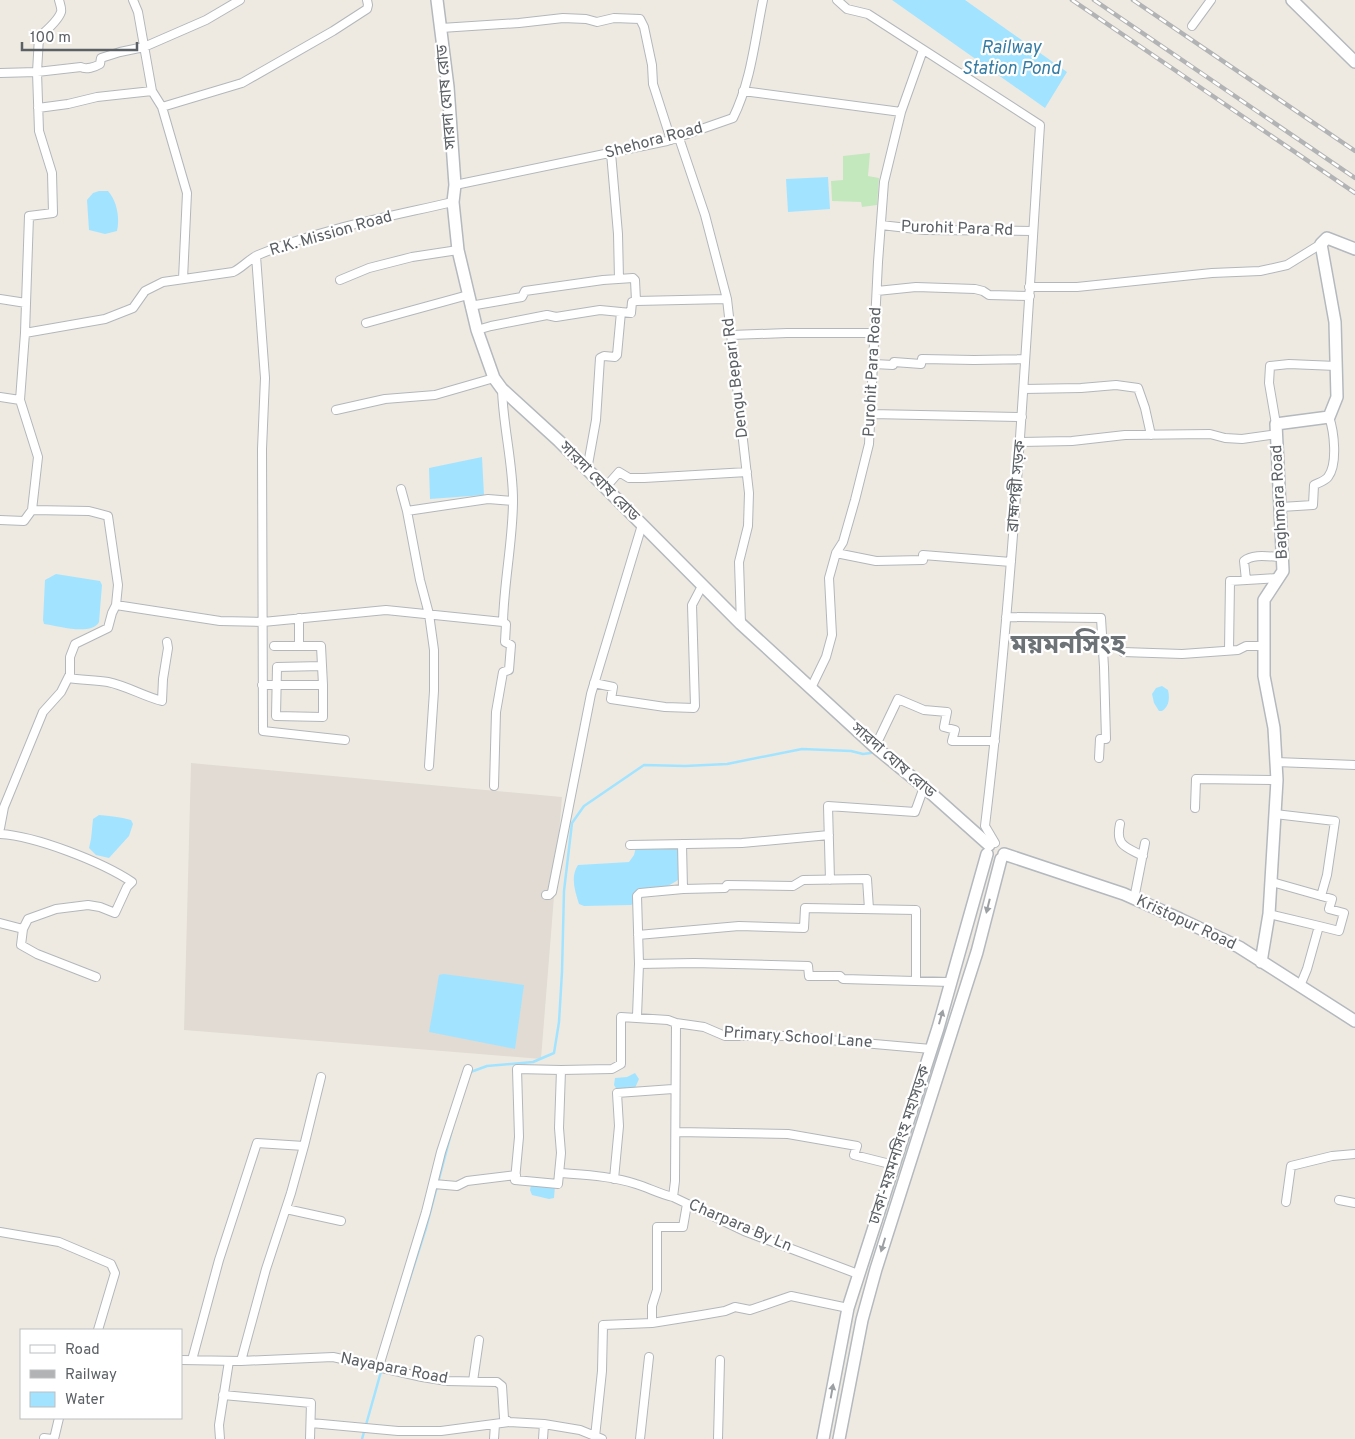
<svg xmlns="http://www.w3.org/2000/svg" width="1355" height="1439" font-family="Overpass,'Noto Sans Bengali',sans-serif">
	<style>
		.education { fill: #e1dbd3 }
		.green { fill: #c3e8bd }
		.water { fill: #a2e4ff }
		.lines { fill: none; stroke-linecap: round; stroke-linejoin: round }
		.stream { stroke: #a2e4ff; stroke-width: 2.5 }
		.street-casing { stroke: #b3b7bb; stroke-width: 10 }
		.secondary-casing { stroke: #b4b9be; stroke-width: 14 }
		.street { stroke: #fff; stroke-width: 8 }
		.secondary { stroke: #fff; stroke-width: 11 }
		.rail-casing { stroke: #b2b3b4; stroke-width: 4.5 }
		.rail { stroke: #fff; stroke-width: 2.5; stroke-dasharray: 8; stroke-linecap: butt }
		.oneway { fill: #9da0a2 }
		.labels { text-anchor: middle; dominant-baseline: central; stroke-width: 4.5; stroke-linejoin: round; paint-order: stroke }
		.street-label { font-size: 16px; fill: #5b6064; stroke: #fff }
		.water-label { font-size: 18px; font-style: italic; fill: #347ca4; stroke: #fff }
		.town-label { font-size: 26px; font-weight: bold; fill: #6c7276; stroke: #fff }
	</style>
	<rect width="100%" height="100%" fill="#eeeae2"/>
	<path class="education" d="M191,763L562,797L541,1059L184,1030Z"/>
	<path class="green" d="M870,153L868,176L879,178L877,205L862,207L861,202L832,201L831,181L843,180V156Z"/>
	<path class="water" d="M892,0H965L1067,72L1045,108Z
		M828,177L830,209L788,212L786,179Z
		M99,191H108C117,201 120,218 117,231L105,234L89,230L87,200L93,193Z
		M482,457L484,495L430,499L429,468Z
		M56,574L100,581L102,585L99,622C92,636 58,626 44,624L43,620L45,580Z
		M1162,686L1168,690C1170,698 1169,707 1162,711H1159L1154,703L1152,694L1156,688Z
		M99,815C110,816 120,817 131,820L133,824L129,836L109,858L96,855L89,848L91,839L93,819Z
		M636,847H674L679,849L681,876C675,887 645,893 633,897V904L631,905L584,906L579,904C575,891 570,877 578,865L629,862L634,855Z
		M444,974L524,985L515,1049L429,1032L439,975Z
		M635,1073L639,1079L635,1088L617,1090L614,1085L615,1078L627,1077Z
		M531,1185L555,1186L554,1198L549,1199L532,1195L530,1190Z"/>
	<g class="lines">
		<path class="stream" d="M468,1073L487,1066L533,1062L554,1053L559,1022L562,972L564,891L572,823L584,806L644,765L685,766L727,764L802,749L851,751L863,754L871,753
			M395,1325L426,1228L453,1126
			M362,1439L382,1368"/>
		<g class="street-casing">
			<path id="street" d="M133,0L138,12L152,91L162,107L187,193L183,279
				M837,0L847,9L868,14L1040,125C1025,359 1013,593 985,826L995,843
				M1192,26L1211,0
				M441,28L519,23L563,18L586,19L597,22L614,18L640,19L644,27L652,65L653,84L671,140
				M0,73L37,72L81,67C86,70 95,67 100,64L101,58L120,52L144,47L206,20L240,0
				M743,91L901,112
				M162,107L242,83L333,31L367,9L368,5L367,0
				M38,108L68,104L97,97L152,91
				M679,138L705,215L727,299L749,493L748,526L739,562L741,624
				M611,153L618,234L619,279
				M455,185L667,141L733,118C751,82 755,39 763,0
				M881,225L925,230L1033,231
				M256,256L265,378L262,449L263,731L345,740
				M340,280L369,268L412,257L458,250
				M1029,287H1077L1212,273L1260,271L1287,265L1321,244
				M877,291L916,287L975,289L983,291L989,295L1030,296
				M0,299L26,303
				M470,306L522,297L525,291L603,280L633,278L635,280L636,301L727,299
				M366,323L468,295
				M477,330L491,326L547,315L556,317L600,310L631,313L632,302L636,301
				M25,333L29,216L53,213L52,173L39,131L37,72L39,37C46,31 58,21 61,12C62,9 60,4 59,0
				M731,335L787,333H875
				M874,364L893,365L894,362L921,364L922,359L974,360L1025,359
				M1024,389L1081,388L1116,385L1138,388L1145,408L1151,435
				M0,397L20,400
				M336,410L385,399L435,395L494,378
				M871,414L1022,417
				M1276,424L1269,383L1270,366L1289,364L1336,366
				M1021,442L1072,441L1125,435L1210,434L1225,438L1242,439L1277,434
				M587,470L596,420L600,358L604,356L615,357L617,355L621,312
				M605,488L619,472L629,478H644L747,472
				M401,489L407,511L488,499L513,501
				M1281,507L1313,505L1314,485C1318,483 1325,481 1328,477C1338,464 1334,431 1329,417
				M32,510L89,511L108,516L118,585L116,605L220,621L263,622L386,610L503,622C504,581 513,540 513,500C513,463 503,426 502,389
				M407,511L420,580L429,614L434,650V691L429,766
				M0,520L24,521L32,510L38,457L20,400L25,333L105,319L133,308L145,291L163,282L233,272C242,268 249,259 258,255C320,229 388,217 453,202
				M836,553L876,561L923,560V555L1011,562
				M1246,580L1244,561C1253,553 1271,557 1283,557
				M1006,617L1101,618L1104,667L1106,739H1100L1099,758
				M299,618V646
				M1229,650L1230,581L1278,578
				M1123,652L1182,654L1238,650L1246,646H1264
				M322,666L277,667L276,716L323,717V685
				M68,678C81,680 95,680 108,682C127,686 143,696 162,701L163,679L168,648L167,642
				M594,683L613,687L611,699L665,707L694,708L695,706L692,605L702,586
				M262,685H323L321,646H274
				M811,688L826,657L832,635L829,578L836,553L843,542L855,500L869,444L878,262L884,182L901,112L923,50
				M875,747L898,699L924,710L947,712L944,727L955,730L952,741H995
				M1276,762L1355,765
				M494,786L496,712L503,672L509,670L511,645L505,642L506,624L503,622
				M1195,808L1196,779L1277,780
				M1275,814L1335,821L1327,875L1321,896
				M1120,824C1115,846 1126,847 1143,856
				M0,828L4,807L43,712L61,692L70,674V657L75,644L108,628L112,613L116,605
				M0,834C36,836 102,862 132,882L127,887L115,913L100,907L88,905L56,909L28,919L23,929
				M682,844L683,889
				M630,845L742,843L829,835
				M830,880L828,806L915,812L924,787
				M1272,882L1332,899L1329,909L1344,913L1339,931L1319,926
				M546,895H549L552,892L591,694L642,525
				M1134,899L1145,843
				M1269,914L1319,926L1307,969L1300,986
				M0,923L23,929L21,945L37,954L96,977
				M638,935L739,926L804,928L805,908L916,910V981
				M639,964L694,963L808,966L809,976H840L843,979L951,982
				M637,1016L639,964L637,896L640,893L683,889L725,888L727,885L793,886L803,880L867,879L869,909
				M676,1023L675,1181L673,1197L744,1231L858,1274
				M561,1070L517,1069L519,1137L515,1180L558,1184L561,1153L559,1128L561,1070L612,1069L621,1064V1017L668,1020L676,1023L704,1027L725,1036H784L931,1049
				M676,1132L788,1134L857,1146L854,1155L894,1165
				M560,1173C585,1175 612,1176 636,1184C649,1188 660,1194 673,1197
				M614,1179L619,1126L617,1093L673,1089
				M434,1184L457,1186L467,1181L516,1175
				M1339,1200L1355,1203
				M1286,1202L1291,1166L1332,1156L1355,1154
				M286,1209L341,1221
				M0,1232L59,1242L111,1264L115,1273L98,1330
				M652,1323L702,1315L725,1311L735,1307L750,1310L791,1296L848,1308
				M181,1360L241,1361L333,1357L422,1377L447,1381L497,1382L502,1386L504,1418L509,1422L544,1424L580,1430L602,1439
				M192,1360L219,1260L257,1143L304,1146L321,1077
				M241,1361L266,1269L291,1193L304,1146
				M379,1366L426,1212L441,1152L468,1069
				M473,1381L479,1340
				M223,1395L311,1403L310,1439
				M311,1423L398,1431H441L509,1422
				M595,1437L602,1371L603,1325L652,1323V1306L657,1290V1227H683L687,1204
				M44,1439V1438L52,1439
				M54,1439L59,1418
				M220,1439L219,1425L229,1361
				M494,1439L495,1424
				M543,1439L544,1424
				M640,1439L649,1357
				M718,1439L720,1360"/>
		</g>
		<g class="secondary-casing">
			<path id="secondary" d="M437,0L448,87L455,185L453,202L458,250L477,330L494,378L502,389L559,441L741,624L875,747L924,787L989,845
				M1292,0L1355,62
				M1004,854L1124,894L1180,919L1239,947L1355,1021
				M1261,962L1269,914L1277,780L1274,728L1264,676V600L1283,571L1276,424L1329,417L1337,397L1335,322L1321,244L1327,238L1355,249
				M823,1439L848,1308L938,1028L987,854
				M839,1439L862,1320L876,1269L977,952L1001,859"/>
		</g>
		<use href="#street" class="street"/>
		<use href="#secondary" class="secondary"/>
		<g class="rail-casing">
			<path id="rail" d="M1072,0L1355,193
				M1094,0L1355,178
				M1133,0L1355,151"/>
		</g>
		<use href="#rail" class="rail"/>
	</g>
	<defs><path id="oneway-solid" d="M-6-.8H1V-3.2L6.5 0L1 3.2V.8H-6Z" transform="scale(1.25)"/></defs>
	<g class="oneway">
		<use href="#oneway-solid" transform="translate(988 906) rotate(104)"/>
		<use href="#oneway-solid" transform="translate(941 1017) rotate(-74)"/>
		<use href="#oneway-solid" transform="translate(883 1245) rotate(107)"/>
		<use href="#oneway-solid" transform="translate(832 1391) rotate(-80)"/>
	</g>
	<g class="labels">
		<g class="street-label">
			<text transform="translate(447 97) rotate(-95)">সারদা ঘোষ রোড</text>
			<text transform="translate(654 141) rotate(-15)">Shehora Road</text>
			<text transform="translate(957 229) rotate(2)">Purohit Para Rd</text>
			<text transform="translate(331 234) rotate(-16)">R.K. Mission Road</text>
			<text transform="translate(873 372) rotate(-87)">Purohit Para Road</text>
			<text transform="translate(736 378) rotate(-97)">Dengu Bepari Rd</text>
			<text transform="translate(599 482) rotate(45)">সারদা ঘোষ রোড</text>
			<text transform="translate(1017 486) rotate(-85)">ব্রাহ্মপল্লী সড়ক</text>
			<text transform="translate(1280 502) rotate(-93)">Baghmara Road</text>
			<text transform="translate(893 761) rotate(41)">সারদা ঘোষ রোড</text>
			<text transform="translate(1186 923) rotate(25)">Kristopur Road</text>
			<text transform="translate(798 1038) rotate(4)">Primary School Lane</text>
			<text transform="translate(900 1145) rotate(-72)">ঢাকা-ময়মনসিংহ মহাসড়ক</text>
			<text transform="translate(740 1226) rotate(23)">Charpara By Ln</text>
			<text transform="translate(394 1369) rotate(11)">Nayapara Road</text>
		</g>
		<g class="water-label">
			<text x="1011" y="48">Railway<tspan x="1011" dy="21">Station Pond</tspan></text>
		</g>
		<g class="town-label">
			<text x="1068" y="646">ময়মনসিংহ</text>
		</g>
	</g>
	<rect x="20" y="1329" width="162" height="90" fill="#ffffff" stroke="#bdbfc1"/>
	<rect x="30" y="1345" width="25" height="8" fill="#ffffff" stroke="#bdbfc1"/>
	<text x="65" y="1354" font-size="15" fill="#5b6064">Road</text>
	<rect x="30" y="1370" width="25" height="8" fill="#b2b3b4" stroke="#bdbfc1"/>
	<text x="65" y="1379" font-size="15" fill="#5b6064">Railway</text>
	<rect x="30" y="1392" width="25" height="15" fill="#a2e4ff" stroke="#bdbfc1"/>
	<text x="65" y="1404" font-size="15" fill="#5b6064">Water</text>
	<path d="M22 42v8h115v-8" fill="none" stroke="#5b6064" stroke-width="2.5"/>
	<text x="30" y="42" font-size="15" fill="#5b6064" stroke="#ffffff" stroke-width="4" paint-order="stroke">100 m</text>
</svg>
